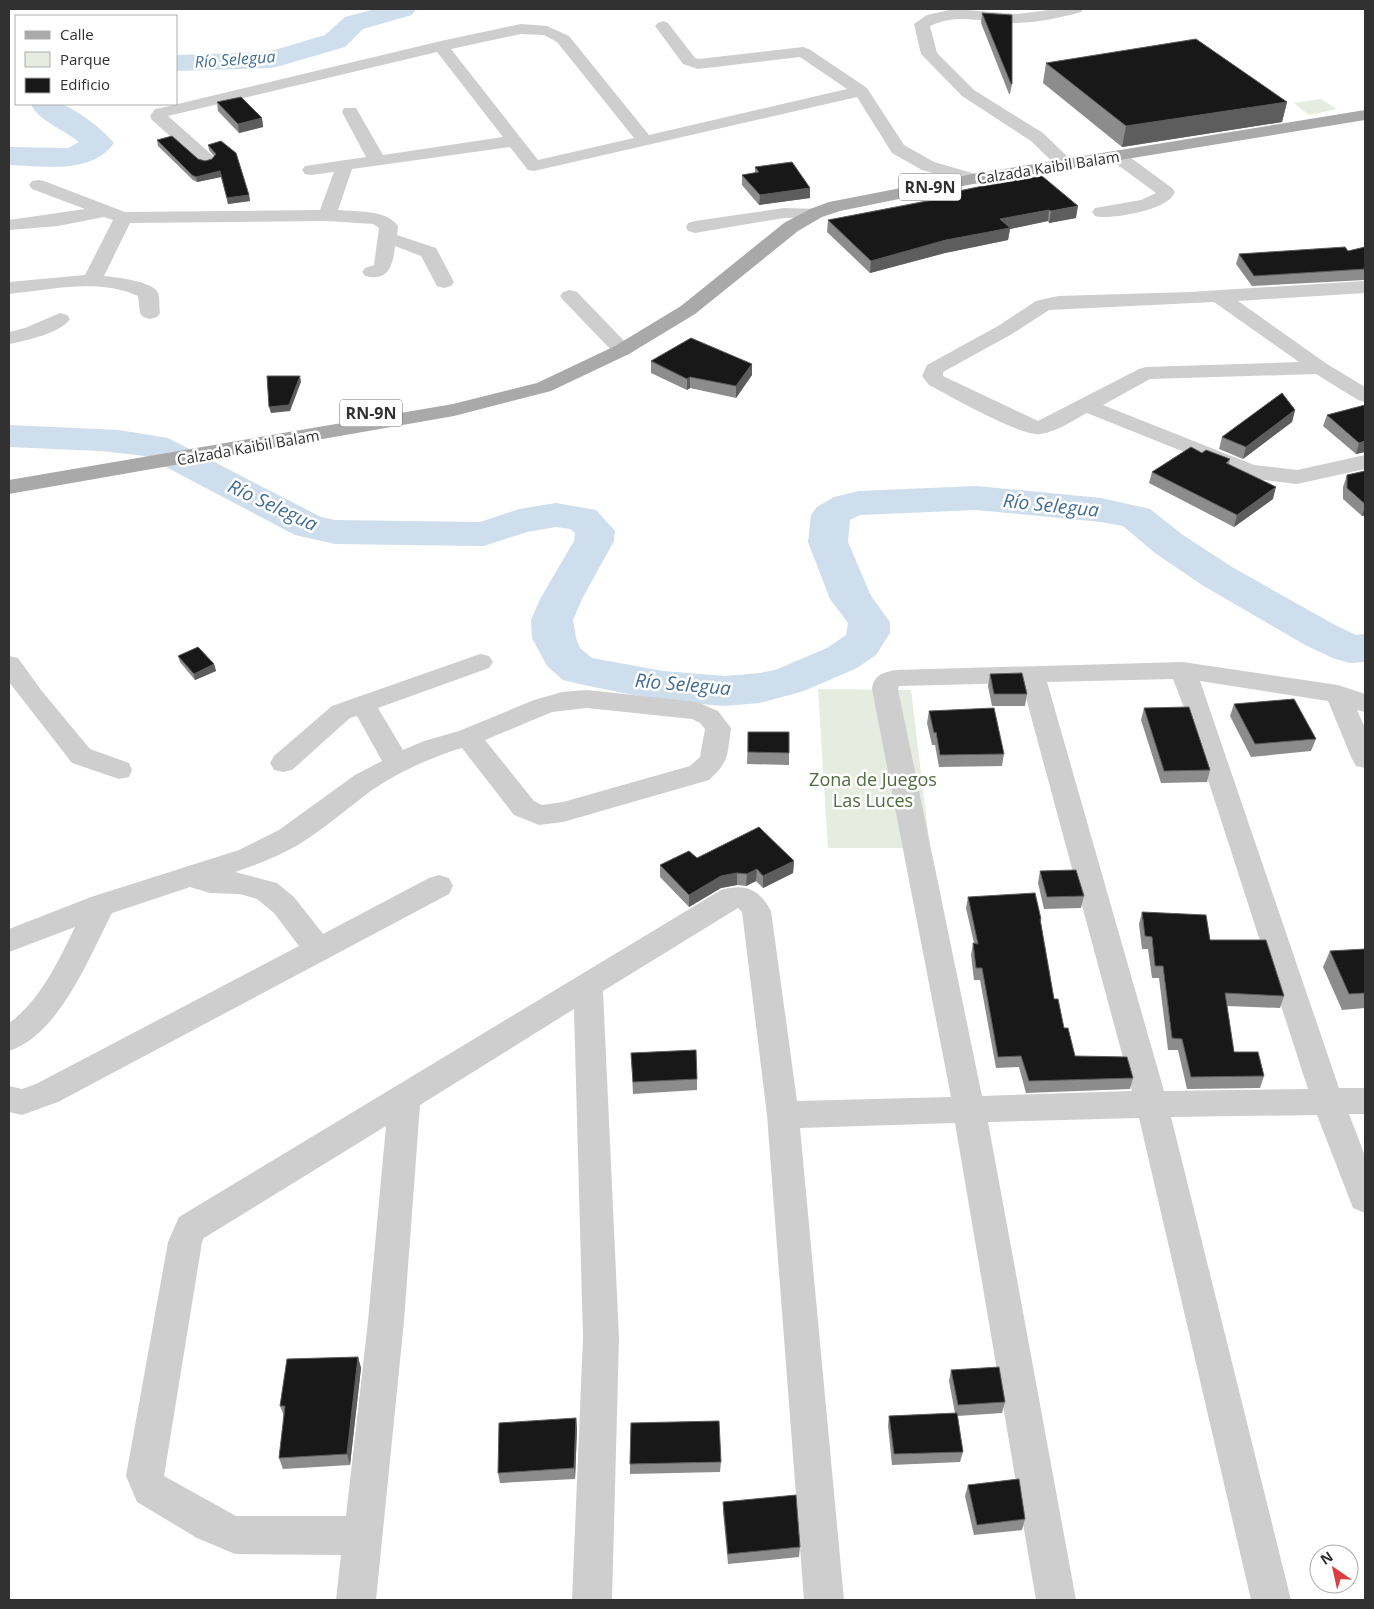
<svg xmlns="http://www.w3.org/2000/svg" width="1374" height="1609" font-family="'Open Sans',sans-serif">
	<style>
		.green { fill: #e6ede0 }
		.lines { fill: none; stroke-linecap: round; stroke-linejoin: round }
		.river { fill: #cedeec; fill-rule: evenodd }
		.street { fill: #cecece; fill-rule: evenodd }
		.primary { fill: #a9a9a9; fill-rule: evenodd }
		.wall { fill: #8c8c8c }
		.shaded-wall { fill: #5d5d5d }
		.building { fill: #181818; stroke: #5d5d5d }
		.labels { text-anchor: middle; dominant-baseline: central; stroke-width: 5; stroke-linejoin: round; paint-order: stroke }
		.far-street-label { font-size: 15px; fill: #313131; stroke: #fff }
		.far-water-label { font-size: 16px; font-style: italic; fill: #426d91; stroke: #fff }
		.shield { fill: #fff; stroke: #6f6f6f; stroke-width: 1 }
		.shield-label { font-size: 16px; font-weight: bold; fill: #313131 }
		.park-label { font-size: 18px; fill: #516b40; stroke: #fff }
		.water-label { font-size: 19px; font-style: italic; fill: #426d91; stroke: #fff }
	</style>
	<rect width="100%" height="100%" fill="#fff"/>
	<path class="green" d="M1321,99L1337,109L1309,115L1294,103Z
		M818,689L911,690L930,848H828Z"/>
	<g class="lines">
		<path class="river" d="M375,9H416L412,15L363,29L345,47L280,66L270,68L176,71V55L268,52L325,35L345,17Z
			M31,104C40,104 50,103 59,104C72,105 106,132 114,143C92,175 42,166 9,165V147L68,148L79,142C67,132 35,118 31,104Z
			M9,425L119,430L168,438L321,517L335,520L480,522L519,509L556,503L596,510L615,531L614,541L582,599L573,620L576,638L580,648L592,658L663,671L725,676L760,673L775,670L827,648L846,635L848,623L830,599L808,542L811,515L817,507L834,497L859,491L976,486L1101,498L1150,509L1183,535L1232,567L1335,625L1356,635L1365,634V662L1350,663L1335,659L1305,645L1202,585L1155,553L1123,526L1101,522L976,510L860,515L850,520L848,542L871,596L890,622V633L876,655L857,668L804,691L760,703L725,706L663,701L579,684L563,680L547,666L532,638L531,620L540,599L574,541L575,533L570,529L556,527L527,532L484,546L335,544L295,535L145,456L101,451L9,447Z"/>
		<path class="street" d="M954,9L1017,14L1058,9H1083L1081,12C1060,18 1039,22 1017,23C988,23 958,12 930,26L937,53L974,90L1043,133L1072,161L1075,165L1072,169L1066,170L1060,169L1031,141L962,96L921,54L914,24L927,15Z
			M663,21L668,23L695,58L699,59L803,47L809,49L867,88L904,145L934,162L979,175L982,179L979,183L973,184L922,170L892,153L857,97L534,171L528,170L510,147L352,169L338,210C356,212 386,209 398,226L397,235L436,248L454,282L451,286L444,288L437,286L421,256L395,246C393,265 389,282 365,276L362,272L365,268L374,265L379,228L373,224L327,221L130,223L104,276C115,277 153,281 158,293C160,298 159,307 160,313L157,317L150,319L143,317L140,313L138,296C98,278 51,290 9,294V282L85,275L113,220L104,217L58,226L9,230V220L85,209L32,189L29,185L32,181L38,180L44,181L125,212L320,210L334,172L311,175L305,174L302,170L305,166L366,157L342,112L344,108H356L383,155L503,137L437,52L168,116L212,155L215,159L212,163L206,164L200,163L152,120L150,116L155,109L161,108L441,41L521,24L547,26L569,36L649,135L847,89L800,57L698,69L683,64L655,26L658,23ZM521,34L544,35L557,42L634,138L538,160L451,49Z
			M1117,151L1123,152L1172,188L1175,192C1173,195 1171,199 1167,201C1155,211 1109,220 1095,216L1092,212L1095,208L1141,200L1156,193L1111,160L1108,156L1111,152Z
			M784,208L822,209L825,213L822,217L784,218L695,233L688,231L686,227L688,223L695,221Z
			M1365,281V293L1238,301L1327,364L1365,387V402L1358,400L1316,374L1150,379L1103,405L1254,465L1297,470L1365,455V469L1297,484L1249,478L1087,413C1072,421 1058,431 1041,434C1021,437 950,396 929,385L922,376L927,365L998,326L1036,301L1058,296L1190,292ZM1214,302L1299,362L1146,367L1139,369L1038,421L943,376V372L1012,334L1049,310Z
			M570,290L577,292L629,346L632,350L629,354L622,356L615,354L563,300L560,296L563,292Z
			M60,313L67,315L70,319C61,333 25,341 9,344V332L25,328Z
			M480,654L489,656L493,662L489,668L378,708L403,750L424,741L459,731L534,700L562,692L587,690L697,702L718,711L731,728C727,755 730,761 709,780L563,822L539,825L514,815L462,748C431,757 399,772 372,790C348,808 324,829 298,845C278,856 257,865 235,872L277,883L294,897L323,934L429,878L439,875L449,878L453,886L449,894L58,1102L22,1115L9,1112V1086L22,1089L36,1084L299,946L274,913L257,899L240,894L210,893L190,887L112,913C89,957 60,1034 9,1051V1023C40,1001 59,960 75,927L9,952V929L91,897L239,850L279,830L355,775L382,761L357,716L350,718L292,770L283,772L274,770L270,763L274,756L332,706ZM587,708L692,719L700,723L705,729L700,757L690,766L563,802L542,805L534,801L485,740L552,712Z
			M9,656L18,658L41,690L90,749L129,763L132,770L129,777L119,779L72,763L9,682Z
			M1183,662L1338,685L1365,694V712L1357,710L1365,728V768L1356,766L1352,759L1328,701L1200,681L1339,1088H1365V1114H1349L1365,1156V1213L1353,1208L1317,1115L1171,1117L1291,1600H1251L1139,1118L988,1122L1076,1600H1036L955,1123L800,1128L844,1600H804L767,1115L742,912L738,908L603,991L619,1338L612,1600H572L583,1338L574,1009L420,1105L404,1321L376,1600H336L341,1555L235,1554L197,1538L137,1502L126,1476L168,1242L179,1217L721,890C745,883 759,889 771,911L797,1101L951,1097L872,689C874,675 882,673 895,670ZM1173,679L1187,715L1308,1089L1164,1091L1047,682ZM1022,683L1132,1091L982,1096L898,689L899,686ZM386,1126L368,1321L346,1516H236L164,1476L202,1242L204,1238Z"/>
		<path class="primary" d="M1365,110V120L973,184L840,211L822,217L798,231L695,314L629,354L551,391L454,416L9,494V480L453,404L537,383L615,346L681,306L784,223L810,209L829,202L973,174Z"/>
	</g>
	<path class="wall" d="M982,13L1012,84L1010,94H1009L981,23Z
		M1046,63L1287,102L1282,122L1122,147L1043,83Z
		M217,102L262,118L263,127L239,133L218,111Z
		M157,140L198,159L205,161L212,159L214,156L209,150L208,145L221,141L249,195L250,201L228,204L221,177L197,182L193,180L158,146Z
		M755,167L810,188V198L759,205L742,185V175L755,173Z
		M978,187L1076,218L1049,223L1048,221L1010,229L1008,240L945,253L870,273L827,232L828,220L929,200L930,197Z
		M1365,247V280L1252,286L1236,264L1239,254L1348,251Z
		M651,361L752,364V375L736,398L690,388L687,390L651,373Z
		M1365,405V452L1356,454L1323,426L1327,415Z
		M1295,410L1292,422L1243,459L1219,449L1222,437Z
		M1202,453L1230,459L1229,464L1273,499L1234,527L1149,483L1152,472Z
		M1365,471V515L1362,516L1343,499V487L1347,475Z
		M178,656L214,664L216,671L195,680L180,662Z
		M990,674L1027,694L1025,706H992L988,686Z
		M1234,704L1316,739L1311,751L1251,757L1230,716Z
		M1144,708L1210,770L1207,782L1161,783L1141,720Z
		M929,711L1004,754L1002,766L939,767L935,745H932L927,723Z
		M748,732L789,753V765L747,764Z
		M697,858L794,861L793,873L763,888L756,881L746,886L737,885L721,888L689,907L660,877V865Z
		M1040,871L1084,896L1081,908L1044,909L1038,883Z
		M968,897L1041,919V924L1054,999L1064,1028L1075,1056L1133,1078L1130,1089L1026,1093L1019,1067L996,1068L980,980H974L971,955L973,943H974L966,908Z
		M1142,912L1210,940L1284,996L1280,1008L1227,1006L1234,1052L1264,1076L1260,1088L1187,1089L1178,1050H1168L1159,978H1152L1148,949H1142L1139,924Z
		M1365,949V1008L1342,1010L1323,967L1330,951Z
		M631,1053L697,1079V1090L633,1094Z
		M358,1357L361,1368L350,1465L283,1469L279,1458L284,1416L280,1406Z
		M951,1370L1005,1402L1002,1413L957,1416L963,1452L960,1462L892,1465L888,1426L889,1416L955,1413L949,1381Z
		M576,1418L577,1429L575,1479L500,1483L498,1473Z
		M721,1462L720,1472L630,1474V1464Z
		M968,1485L1025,1519L1022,1530L974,1535L965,1496Z
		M723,1502L800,1547L799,1557L728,1564L723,1512Z"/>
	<path class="shaded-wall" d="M1287,102L1282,122L1122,147L1126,126Z
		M262,118L263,127L239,133L238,124Z
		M220,171L221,177L197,182L196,177Z
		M810,188V198L759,205L760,195Z
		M249,195L250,201L228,204L227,198Z
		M1078,206L1076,218L1049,223L1051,211Z
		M1049,210L1048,221L1010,229L1008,240L945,253L870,273L871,261L1000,219Z
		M752,364V375L736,398V386Z
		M300,376L301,382L290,411L271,413L269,407Z
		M690,377V388L687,390V379Z
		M1295,410L1292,422L1243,459L1246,447Z
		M1365,441V452L1356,454L1359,443Z
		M1276,487L1273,499L1234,527L1237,515Z
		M1365,506V515L1362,516Z
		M214,664L216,671L195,680L194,674Z
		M794,861L793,873L763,888V876Z
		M757,869L756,881L746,886L747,874Z
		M737,873V885L721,888L689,907V895L721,876Z
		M358,1357L361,1368L350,1465L347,1454Z
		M576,1418L577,1429L575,1479L574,1468Z"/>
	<path class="building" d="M982,13L1012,15V84H1011Z
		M1196,39L1287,102L1126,126L1046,63Z
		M241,97L262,118L238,124L217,102Z
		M172,136L198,159L205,161L212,159L216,154L208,145L221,141L236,153L249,195L227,198L220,171L196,177L192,175L157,140Z
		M792,162L810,188L760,195L742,175L759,172L755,167Z
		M1042,176L1078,206L1051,211L1049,210L1000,219L1010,228L946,240L871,261L828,220L933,200L930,197L978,187Z
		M1345,247L1348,251L1365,247V269L1254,276L1239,254Z
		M691,338L752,364L736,386L690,377L687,379L651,361Z
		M267,376H300L289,405L269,407Z
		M1282,393L1295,410L1246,447L1222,437Z
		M1365,405V441L1359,443L1327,415Z
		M1191,447L1202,453L1206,450L1230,459L1226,463L1276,487L1237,515L1152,472Z
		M1365,471V504L1347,488V475Z
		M198,647L214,664L194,674L178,656Z
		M1022,673L1027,694H994L990,674Z
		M1294,699L1316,739L1255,744L1234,704Z
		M1189,707L1210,770L1164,771L1144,708Z
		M994,708L1004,754L940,755L936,732L934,733L929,711Z
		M748,732H789V753L748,752Z
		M759,827L794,861L763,876L757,869L747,874L737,873L721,876L689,895L660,865L689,851L697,858Z
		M1076,870L1084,896L1047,897L1040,871Z
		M1035,893L1041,919H1040L1054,999H1058L1064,1028H1068L1075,1056L1127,1057L1133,1078L1029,1081L1021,1056L998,1057L982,968H976L973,943L978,944L968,897Z
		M1142,912L1206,915L1210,940H1266L1284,996L1225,993L1234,1052H1258L1264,1076L1191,1077L1182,1039L1172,1038L1163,966H1155L1152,937L1145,936Z
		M1365,949V993L1349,994L1330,951Z
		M696,1050L697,1079L633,1082L631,1053Z
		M358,1357L347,1454L279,1458L285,1406H280L287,1359Z
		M999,1367L1005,1402L958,1405L951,1370Z
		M957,1413L963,1452L894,1454L889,1416Z
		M576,1418L574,1468L498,1473L499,1423Z
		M719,1421L721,1462L630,1464L631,1423Z
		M1019,1479L1025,1519L977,1525L968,1485Z
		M796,1495L800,1547L728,1554L723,1502Z"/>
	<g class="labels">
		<g class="far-street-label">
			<text transform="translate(1048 167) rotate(-9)">Calzada Kaibil Balam</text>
			<text transform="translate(248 447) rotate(-10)">Calzada Kaibil Balam</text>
		</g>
		<g class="far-water-label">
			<text transform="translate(235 59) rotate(-4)">Río Selegua</text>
		</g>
		<g class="shield">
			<rect x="899" y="173.5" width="62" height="27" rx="4"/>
			<rect x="340" y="399.5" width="62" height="27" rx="4"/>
		</g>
		<g class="shield-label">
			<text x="930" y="187">RN-9N</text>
			<text x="371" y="413">RN-9N</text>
		</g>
		<g class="park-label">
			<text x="873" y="779">Zona de Juegos<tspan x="873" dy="21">Las Luces</tspan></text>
		</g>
		<g class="water-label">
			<text transform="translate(273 505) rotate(25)">Río Selegua</text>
			<text transform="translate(1051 505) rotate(6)">Río Selegua</text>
			<text transform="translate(683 684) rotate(5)">Río Selegua</text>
		</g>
	</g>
	<rect width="1374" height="1609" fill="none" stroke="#313131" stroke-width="20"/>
	<rect x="15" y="15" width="162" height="90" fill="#ffffff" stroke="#adadad"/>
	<rect x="25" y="31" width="25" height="8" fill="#a9a9a9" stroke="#adadad"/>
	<text x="60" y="40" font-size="15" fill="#313131">Calle</text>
	<rect x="25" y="52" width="25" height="15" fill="#e6ede0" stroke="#adadad"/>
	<text x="60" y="65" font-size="15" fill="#313131">Parque</text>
	<rect x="25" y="78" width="25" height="15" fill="#181818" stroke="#adadad"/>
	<text x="60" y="90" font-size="15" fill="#313131">Edificio</text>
	<g transform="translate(1334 1569) rotate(326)"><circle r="24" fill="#ffffff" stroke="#adadad"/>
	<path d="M0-4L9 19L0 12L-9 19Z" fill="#de3e3f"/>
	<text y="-8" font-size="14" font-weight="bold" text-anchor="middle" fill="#313131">N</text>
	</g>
</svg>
